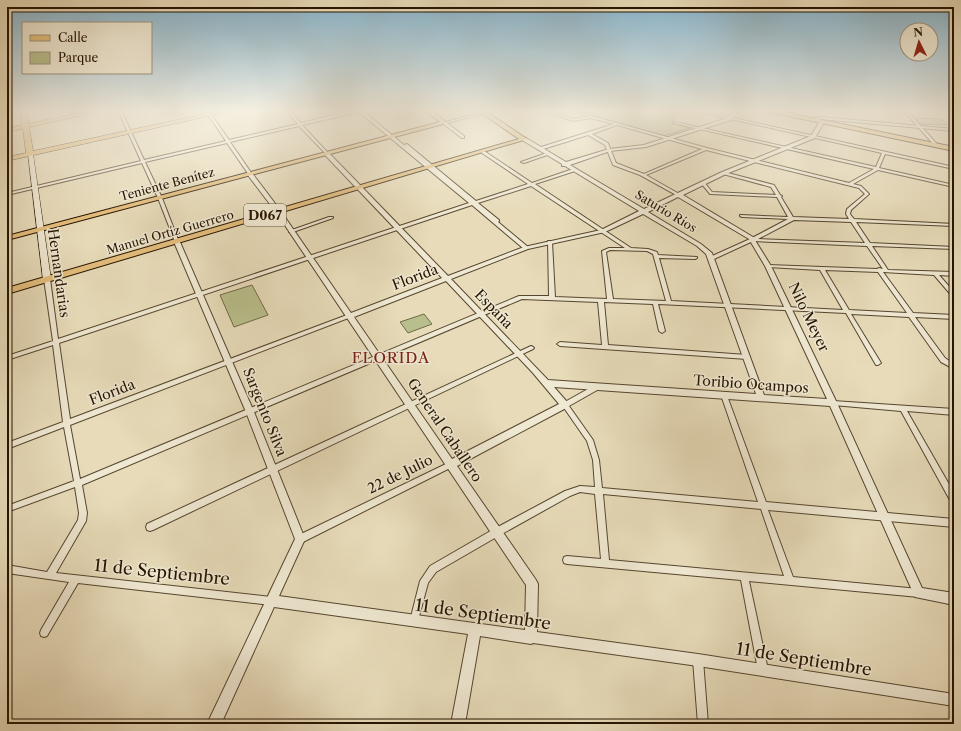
<svg xmlns="http://www.w3.org/2000/svg" width="961" height="731" font-family="'Libre Caslon Text',serif">
	<style>
		.green { fill: #b9bf8c; stroke: #706a46 }
		.lines { fill: none; stroke-linecap: round; stroke-linejoin: round }
		.minor-casing { stroke: #56462f; stroke-width: 2 }
		.tertiary-casing { stroke: #56462f; stroke-width: 2 }
		.secondary-casing { stroke: #261401; stroke-width: 1 }
		.primary-casing { stroke: #261401; stroke-width: 2 }
		.trunk-casing { stroke: #261401; stroke-width: 1 }
		.minor { fill: #efe8d2; fill-rule: evenodd }
		.tertiary { fill: #efe8d2; fill-rule: evenodd }
		.secondary { fill: #efe8d2; fill-rule: evenodd }
		.primary { fill: #e4be7c; fill-rule: evenodd }
		.trunk { fill: #e4be7c; fill-rule: evenodd }
		.labels { text-anchor: middle; dominant-baseline: central; stroke-width: 3; stroke-linejoin: round; paint-order: stroke }
		.far-street-label { font-size: 12px; fill: #261401; stroke: #efe8d2 }
		.shield { fill: #efe8d2; stroke: #625440; stroke-width: 1 }
		.shield-label { font-size: 13px; font-weight: bold; fill: #261401 }
		.street-label { font-size: 14px; fill: #261401; stroke: #efe8d2 }
		.neighbourhood-label { font-size: 15px; letter-spacing: 1px; fill: #7a1f14; stroke: #efe8d2 }
		.near-street-label { font-size: 17px; fill: #261401; stroke: #efe8d2 }
	</style>
	<rect width="100%" height="100%" fill="#e7dbb9"/>
	<filter id="stains"><feTurbulence type="fractalNoise" baseFrequency=".005" numOctaves="4"/><feColorMatrix values="0 0 0 0 .2 0 0 0 0 .09 0 0 0 0 .02 0 0 0 .5 -.17"/></filter>
	<radialGradient id="worn" r=".72"><stop offset=".6" stop-color="#630" stop-opacity="0"/><stop offset="1" stop-color="#630" stop-opacity=".3"/></radialGradient>
	<path class="green" d="M574,110H684L671,123L690,128L664,136Z
		M913,118L942,119L948,125L920,124Z
		M252,285L268,315L234,327L220,295Z
		M424,314L432,324L408,333L400,322Z"/>
	<g class="lines">
		<g class="minor-casing">
			<path id="minor" d="M12,110H16L7,116V114Z
				M118,110H121L144,160L226,141L205,110H208L229,140L298,124L286,110H289L301,123L355,110H362L411,151L404,145L407,144L476,201L528,184L482,153V151H484L532,183L573,169H575V171L535,184L631,248L648,249L657,252L658,255L697,257V258L695,259L659,258L671,301L843,310L820,270L768,267L766,266L768,265L877,269L879,268L883,269L867,246L753,241L714,259H710V257L750,239L788,219L742,217L740,216V215L788,217L777,197L711,194H710L701,183L704,182L712,192L776,195L771,187L723,174V172H724L774,185L780,195L782,196L781,197L793,217L849,219L846,214L847,209L865,194L859,188L706,150L646,175L681,195L678,196L640,175L613,165L605,145L588,135L540,150H538V148L614,124L591,118L573,121L543,110H548L573,119L591,116L707,148L849,183L874,169L673,123L675,122L876,167L882,153L691,110H698L954,167V169L885,154L879,168L954,185V187L878,170L853,184L861,186L869,194L851,210L850,214L854,219L954,224V226L856,222L870,243L954,247V249L872,246L888,270L954,272V276L939,275L954,292V297L952,296L934,275L883,272L913,313L954,315V319L915,317L945,358L954,364V369L941,362L909,317L851,314L881,363L878,365H876L846,313L658,304L665,331L662,333L659,331L653,304L604,302L608,345L747,355L750,357L747,359L560,346L557,344L560,342L602,345L598,302L522,299L82,485L87,513L86,521L56,573L271,597L274,598L275,601L274,604L271,605L78,583L47,636L44,637L41,636L40,633L41,630L69,582L7,573V565L47,572L78,520L79,513L75,487L7,512V506L74,481L64,427L7,449V443L63,422L53,345L7,360V356L53,341L44,279L45,278L47,277L50,279L58,339L469,203L359,112L302,125L328,153L329,154L327,155L299,126L230,142L252,174L250,175H249L227,143L145,162L162,198L179,242L177,243L175,242L158,198L142,163L7,195V193L141,161ZM617,125L702,149L644,174L616,163L608,143L592,134ZM531,186L625,248H609L602,251L607,299L555,297L552,242L550,241H548L549,296H519L80,479L70,425L351,317L352,316L349,314L347,315L70,419L59,343L472,205L524,249H528V247L498,222L499,221V220L478,203ZM794,220L851,222L865,243L758,239ZM610,250L647,251L653,254L666,301L613,299L606,252ZM825,270L878,272L907,313L849,310Z
				M490,110H496L447,123L464,136V138H462L442,123Z
				M903,110H906L937,144V146H935Z
				M547,153L550,154L524,163L521,162Z
				M329,217H333V218L293,232H289V231Z
				M531,346L533,347L534,348L533,349L153,530L150,531L147,530L146,527L147,524Z
				M595,385H599L600,387L599,389L569,406L593,440L599,460L602,488L758,502L721,395L722,393H726L766,502L954,519V527L768,510L793,577L919,589L922,590L923,593L922,596L919,597L749,581L768,670L766,673L763,675L760,673L758,670L741,580L567,564L564,563L563,560L564,557L567,556L601,559L595,494L580,492L570,496L500,535L436,572L428,583L417,624L414,625L411,624L410,621L420,581L430,566L494,529L565,491L580,486L595,487L593,460L587,441L562,405L563,403ZM603,494L761,509L784,576L609,560Z
				M831,401H833L954,409V415L907,411L954,493V503L951,502L901,411L833,405H831L830,403Z
				M450,462L452,463L454,465L452,467L303,542L300,543L297,542L296,539L297,536Z
				M698,655L701,657L703,660L708,724H698L693,660L695,657Z"/>
		</g>
		<g class="tertiary-casing">
			<path id="tertiary" d="M734,110H739L731,120L646,147L610,151L570,165L644,209L722,172L811,136L820,121H824V122L815,138L726,174L683,195L753,237L771,266L837,403L922,588L954,593V605L915,597L830,406L554,387L568,403L569,405L568,407L457,466L536,580L538,584L537,632L698,654L954,694V706L698,666L533,643L531,644L480,636L465,724H451L468,634L274,607L221,724H207L295,539L246,412L174,242L175,241L177,240L180,242L254,412L305,539L279,596L525,630L526,585L276,212L247,174L252,173L280,210L351,313L442,278L325,155V153H329L448,276L524,247L601,230L639,211L565,166H562V164L522,140V138H526L566,162L609,149L644,145L727,118ZM678,197L749,239L765,266L827,399L764,395L712,253L701,244L648,212ZM643,214L697,246L706,254L756,394L548,380L451,279L528,249L605,232ZM446,281L533,373L559,404L452,459L354,317Z
				M820,117L954,129V131L820,119L812,121L810,120Z"/>
		</g>
		<g class="secondary-casing">
			<path id="secondary" d="M28,153L33,154L51,279L47,281L43,279Z"/>
		</g>
		<g class="primary-casing">
			<path id="primary" d="M424,110H431L447,123L7,240V236L440,122Z
				M477,110H484L527,139L7,294V288L519,139Z
				M760,110H773L954,147V151Z"/>
		</g>
		<g class="trunk-casing">
			<path id="trunk" d="M20,110H26L28,124L92,110H106L29,127L33,151L223,110H236L7,161V157L26,153L23,129L7,132V128L22,125Z"/>
		</g>
		<use href="#minor" class="minor"/>
		<use href="#tertiary" class="tertiary"/>
		<use href="#secondary" class="secondary"/>
		<use href="#primary" class="primary"/>
		<use href="#trunk" class="trunk"/>
	</g>
	<linearGradient id="sky" x2="0" y2="1"><stop stop-color="#87b7d1"/><stop offset="0.52" stop-color="#f4efe0"/><stop offset="1" stop-color="#f4efe0" stop-opacity="0"/></linearGradient>
	<rect width="961" height="213" fill="url(#sky)"/>
	<g class="labels">
		<g class="far-street-label">
			<text transform="translate(167 184) rotate(-15)">Teniente Benítez</text>
			<text transform="translate(666 211) rotate(31)">Saturio Ríos</text>
			<text transform="translate(170 232) rotate(-16)">Manuel Ortíz Guerrero</text>
		</g>
		<rect class="shield" x="244" y="204" width="42" height="22" rx="3"/>
		<g class="shield-label">
			<text x="265" y="215">D067</text>
		</g>
		<g class="street-label">
			<text transform="translate(59 273) rotate(82)">Hernandarias</text>
			<text transform="translate(415 277) rotate(-21)">Florida</text>
			<text transform="translate(494 309) rotate(46)">España</text>
			<text transform="translate(809 317) rotate(64)">Nilo Meyer</text>
			<text transform="translate(751 384) rotate(4)">Toribio Ocampos</text>
			<text transform="translate(112 392) rotate(-21)">Florida</text>
			<text transform="translate(265 412) rotate(68)">Sargento Silva</text>
			<text transform="translate(445 430) rotate(56)">General Caballero</text>
			<text transform="translate(400 474) rotate(-26)">22 de Julio</text>
		</g>
		<g class="neighbourhood-label">
			<text x="391" y="357">FLORIDA</text>
		</g>
		<g class="near-street-label">
			<text transform="translate(162 572) rotate(6)">11 de Septiembre</text>
			<text transform="translate(483 614) rotate(8)">11 de Septiembre</text>
			<text transform="translate(804 659) rotate(9)">11 de Septiembre</text>
		</g>
	</g>
	<rect width="961" height="731" fill="none" stroke="#e7dbb9" stroke-width="24"/>
	<rect x="8" y="8" width="945" height="715" fill="none" stroke="#261401" stroke-width="2"/>
	<rect x="12" y="12" width="937" height="707" fill="none" stroke="#261401"/>
	<rect x="22" y="22" width="130" height="52" fill="#efe8d2" stroke="#9f937e"/>
	<rect x="30" y="35" width="20" height="6" fill="#e4be7c" stroke="#9f937e"/>
	<text x="58" y="42" font-size="12" fill="#261401">Calle</text>
	<rect x="30" y="52" width="20" height="12" fill="#b9bf8c" stroke="#9f937e"/>
	<text x="58" y="62" font-size="12" fill="#261401">Parque</text>
	<g transform="translate(919 42) rotate(355)"><circle r="19" fill="#efe8d2" stroke="#9f937e"/>
	<path d="M0-3L7 15L0 10L-7 15Z" fill="#8f2418"/>
	<text y="-6" font-size="11" font-weight="bold" text-anchor="middle" fill="#261401">N</text>
	</g>
	<rect width="100%" height="100%" filter="url(#stains)"/>
	<rect width="100%" height="100%" fill="url(#worn)"/>
</svg>
